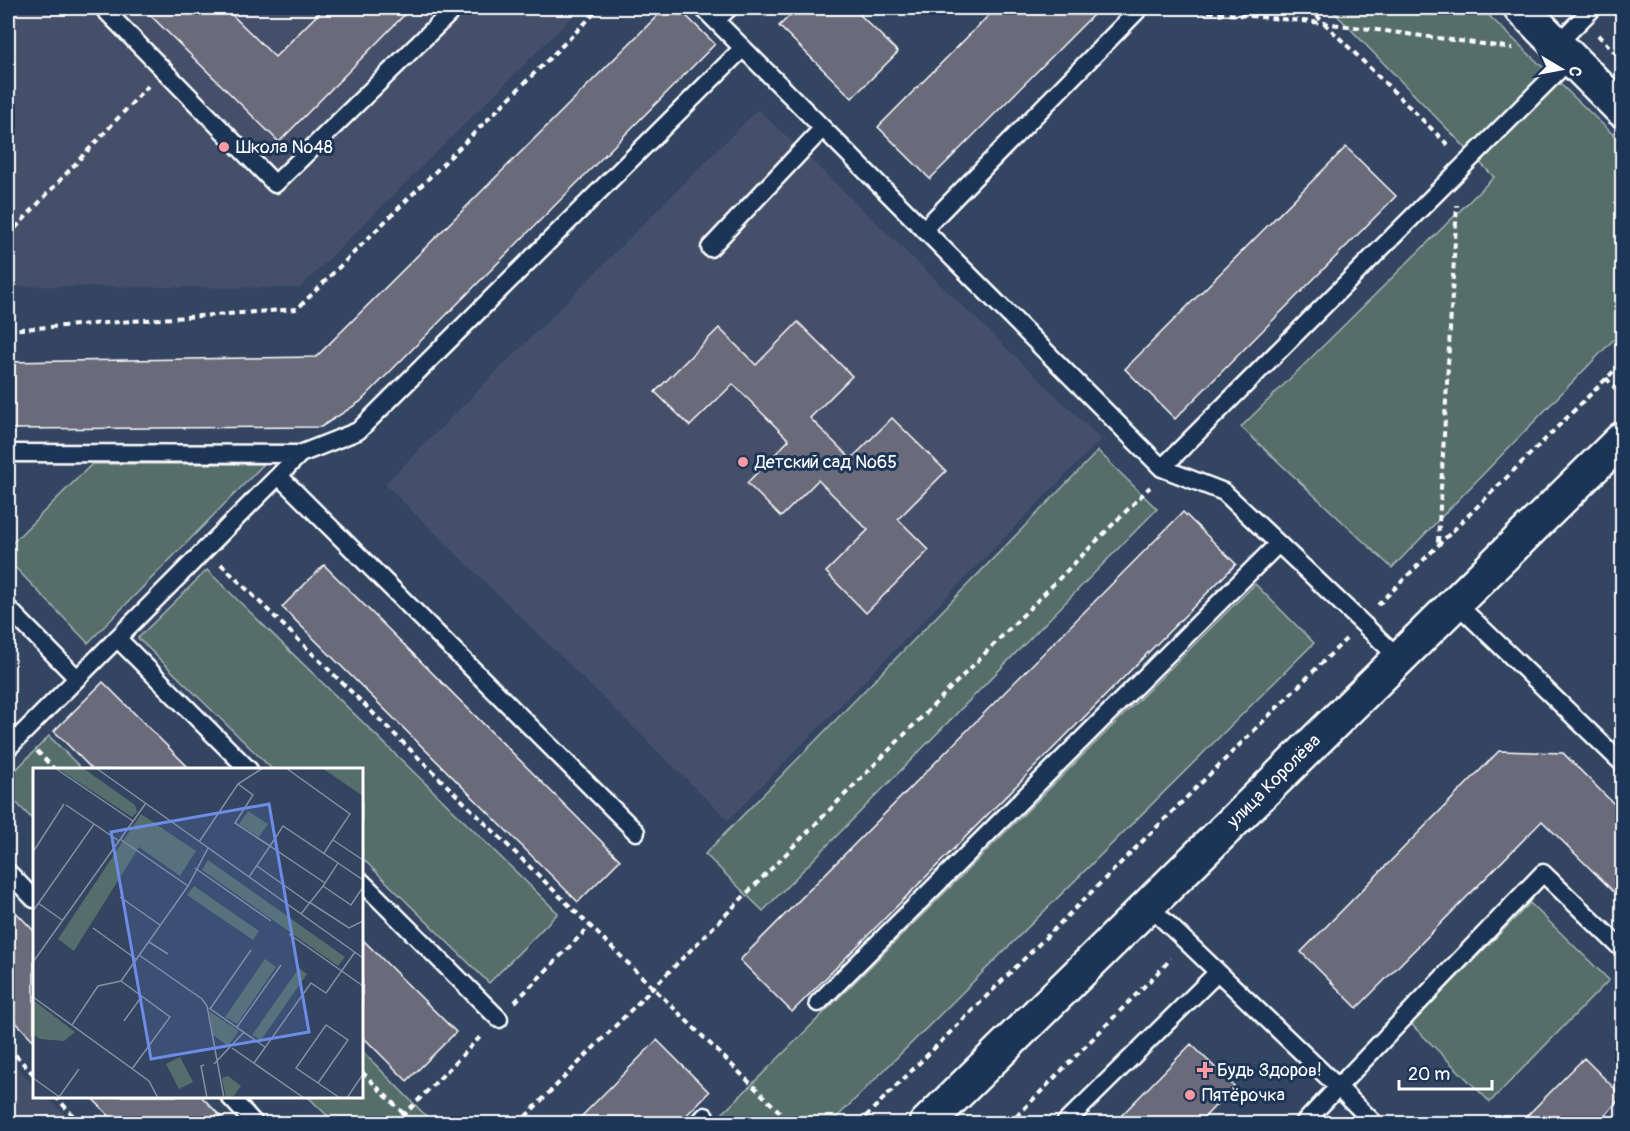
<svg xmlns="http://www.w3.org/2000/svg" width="1630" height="1131" font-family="Pangolin,sans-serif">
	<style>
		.built { fill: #445069 }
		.green { fill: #546e6b; stroke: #aab6b5; stroke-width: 1.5 }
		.building { fill: #6a6a7a; stroke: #fff; stroke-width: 1.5 }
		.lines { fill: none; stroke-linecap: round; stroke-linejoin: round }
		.service-casing { stroke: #fff; stroke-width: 21 }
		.tertiary-casing { stroke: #fff; stroke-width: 38 }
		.secondary-casing { stroke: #fff; stroke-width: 38 }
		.path { stroke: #fff; stroke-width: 4; stroke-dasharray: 6 4.5; stroke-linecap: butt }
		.service { stroke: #1d3557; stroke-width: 16 }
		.tertiary { stroke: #1d3557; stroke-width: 33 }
		.secondary { stroke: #1d3557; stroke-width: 33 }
		.poi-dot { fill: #ff9aa2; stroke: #1d3557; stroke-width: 2 }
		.labels { text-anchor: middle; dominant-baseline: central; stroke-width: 6; stroke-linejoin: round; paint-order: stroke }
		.poi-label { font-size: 18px; fill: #fff; stroke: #1d3557; text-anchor: start }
		.street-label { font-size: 18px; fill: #fff; stroke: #1d3557 }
		.inset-road { fill: none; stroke: #858fa1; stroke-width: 1.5 }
		.view { fill: #6c8ce6; fill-opacity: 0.15; stroke: #6c8ce6; stroke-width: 3 }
		.inset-edge { fill: none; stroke: #fff; stroke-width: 3 }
	</style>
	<rect width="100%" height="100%" fill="#344562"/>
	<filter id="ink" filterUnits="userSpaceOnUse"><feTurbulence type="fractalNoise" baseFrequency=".0167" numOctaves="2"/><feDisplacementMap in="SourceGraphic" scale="12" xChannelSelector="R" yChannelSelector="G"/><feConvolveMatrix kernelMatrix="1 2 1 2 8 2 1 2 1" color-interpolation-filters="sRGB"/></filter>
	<g filter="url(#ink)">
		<path class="built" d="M8,8H581L300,288L8,286Z
			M758,109L1101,439L728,820L385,484Z
			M8,1058L34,1085V1096L46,1097L74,1123H8Z"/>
		<path class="green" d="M1330,8H1481L1622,143V331L1392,568L1241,427L1494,177Z
			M1098,451L1157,509L763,911L705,854Z
			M92,464H264L88,643L8,560V547Z
			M207,570L558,913L489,983L362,858V770L272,769L138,638Z
			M1255,584L1314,643L831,1123H713Z
			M49,736L82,769L34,770V821L8,794V778Z
			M1530,903L1609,980L1490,1102L1411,1024Z
			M362,1051L433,1123H335L308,1097L362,1096Z"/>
		<path class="building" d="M143,8H225L275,57L324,8H411L279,142Z
			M665,8H678L715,44L360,402L321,427L8,429V362L316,357Z
			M798,8H853L898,52L852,98L779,26Z
			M996,8H1100L930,179L878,127Z
			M1346,147L1396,196L1175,419L1125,369Z
			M798,322L852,376L810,418L851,459L892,418L946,471L898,519L929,550L866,613L826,572L868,530L818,480L781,517L747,483L789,440L733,384L690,426L655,392L719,328L756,365Z
			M1183,512L1236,564L792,1012L740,960Z
			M324,565L620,860L578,902L282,607Z
			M103,682L191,770H93L54,731Z
			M1499,751L1563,753L1622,812V900L1542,821L1357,1008L1301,952Z
			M8,904L34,931V1041L8,1014Z
			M362,939L456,1032L407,1081L362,1036Z
			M657,1040L709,1092L678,1124H574Z
			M1191,1044L1234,1086L1198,1124H1113Z
			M1584,1058L1622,1096L1598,1124H1519Z
			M90,1096H201L228,1124H117Z"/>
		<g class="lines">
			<g class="service-casing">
				<path id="service" d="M103,8L275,184L455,8
					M703,8L1162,468L1224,492L1399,658
					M716,20L729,8
					M1557,44L1593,8
					M924,229L1140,8
					M710,248L822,129
					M8,453L300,454L358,431L743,48
					M1162,468L1571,58
					M279,476L636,832
					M1456,603L1622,763
					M8,608L77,678
					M117,638L249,770
					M8,748L300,454
					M8,872L34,899
					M362,882L499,1019
					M1148,905L1338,1087L1543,873L1622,949
					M818,1003L1278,544
					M229,1096L255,1124
					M698,1124L705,1116
					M1064,1124L1218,972
					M1303,1124L1338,1087L1375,1124"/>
			</g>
			<g class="tertiary-casing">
				<path id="tertiary" d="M1521,8L1622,110"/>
			</g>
			<g class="secondary-casing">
				<path id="secondary" d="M926,1124L1622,439"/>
			</g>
			<path class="path" d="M1166,8L1324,23L1513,48
				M1309,8L1450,147
				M1598,35L1622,60
				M8,236L148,86
				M8,330L297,309L600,8
				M1606,378L1622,396
				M1438,542L1457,205
				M221,564L792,1124
				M1378,605L1622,363
				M37,751L55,770
				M515,1002L590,926
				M8,1047L34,1075
				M362,1072L404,1114
				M55,1096L81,1124
				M395,1124L482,1035
				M518,1124L1150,487
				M858,1124L1346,639
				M1009,1124L1171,959"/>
			<use href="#service" class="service"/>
			<use href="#tertiary" class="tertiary"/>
			<use href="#secondary" class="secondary"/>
		</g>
	</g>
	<g class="poi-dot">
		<circle cx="224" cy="147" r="6"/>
		<circle cx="743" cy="462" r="6"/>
		<path d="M1202 1061h6v6h6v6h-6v6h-6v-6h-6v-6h6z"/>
		<circle cx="1190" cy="1095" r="6"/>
	</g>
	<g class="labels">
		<g class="poi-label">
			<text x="236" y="147">Школа №48</text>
			<text x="755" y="462">Детский сад №65</text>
			<text x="1217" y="1070">Будь Здоров!</text>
			<text x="1202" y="1095">Пятёрочка</text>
		</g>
		<g class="street-label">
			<text transform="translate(1274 781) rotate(-45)">улица Королёва</text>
		</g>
	</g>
	<g transform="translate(33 768)">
		<rect width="330" height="330" fill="#344562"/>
		<path d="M24,0H50L102,37L104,44L99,49ZM289,0H330V28ZM215,43L235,56L226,69L206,56ZM108,46L163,83L147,108L106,79L41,183L25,171ZM175,92L312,189L305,198L169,102ZM161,118L226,163L220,172L154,127ZM232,191L243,199L204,256L192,249ZM266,200L274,206L228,272L219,267ZM0,232L42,264L31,273L7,271L0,266ZM176,243L206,263L195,278L180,267ZM147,289L160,314L146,321L133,296ZM195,308L208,318L199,330H193L189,310Z" fill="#546e6b"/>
		<path class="inset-road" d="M22,0L100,53M63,0L330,190M253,0L317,46L291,85M205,16L230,0M33,37L61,56M87,71L155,118M300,72L330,92M166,74L205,16L220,27L202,55L237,78L216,109M0,84L31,36M305,95L330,112M224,98L276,135M162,100L238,153M290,118L318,137L330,119M87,129L127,157M276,134L316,160L330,153M5,135L29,152M0,143L61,56L86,73M268,146L290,118L305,95L250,58L237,78L292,115M60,160L103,191M256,166L330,218M116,174L135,186M106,187L169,231L174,238L191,330M0,194L113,35M88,213L137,249L99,301M0,229L116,313L125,330M176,240L232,279M177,241L218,182M91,253L109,228M39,257L65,218L88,213L155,118L175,80M204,259L248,197M199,280L271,330M221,295L278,215L293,225L322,184M181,296L211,264M171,297L168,298L174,330M0,310L28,330M285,315L315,272L293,257L263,300L307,330M26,329L46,301M314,330L330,306"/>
		<path class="view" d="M236,36L276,264L118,291L78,64Z"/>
		<rect width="330" height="330" class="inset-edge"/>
	</g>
	<rect width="1630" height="1131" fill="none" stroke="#1d3557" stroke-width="30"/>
	<rect x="15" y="15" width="1600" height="1101" fill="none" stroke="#fff" stroke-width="2" filter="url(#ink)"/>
	<g transform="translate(1561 69) rotate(100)" stroke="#1d3557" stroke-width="4.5" paint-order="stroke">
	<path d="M0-4.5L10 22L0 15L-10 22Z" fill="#ffffff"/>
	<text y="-9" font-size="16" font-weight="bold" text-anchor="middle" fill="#ffffff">С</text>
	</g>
	<path d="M1399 1080v9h93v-9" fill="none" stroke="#ffffff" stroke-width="3"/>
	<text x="1408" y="1080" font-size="18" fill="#ffffff" stroke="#1d3557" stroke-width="4.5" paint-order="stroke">20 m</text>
</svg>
